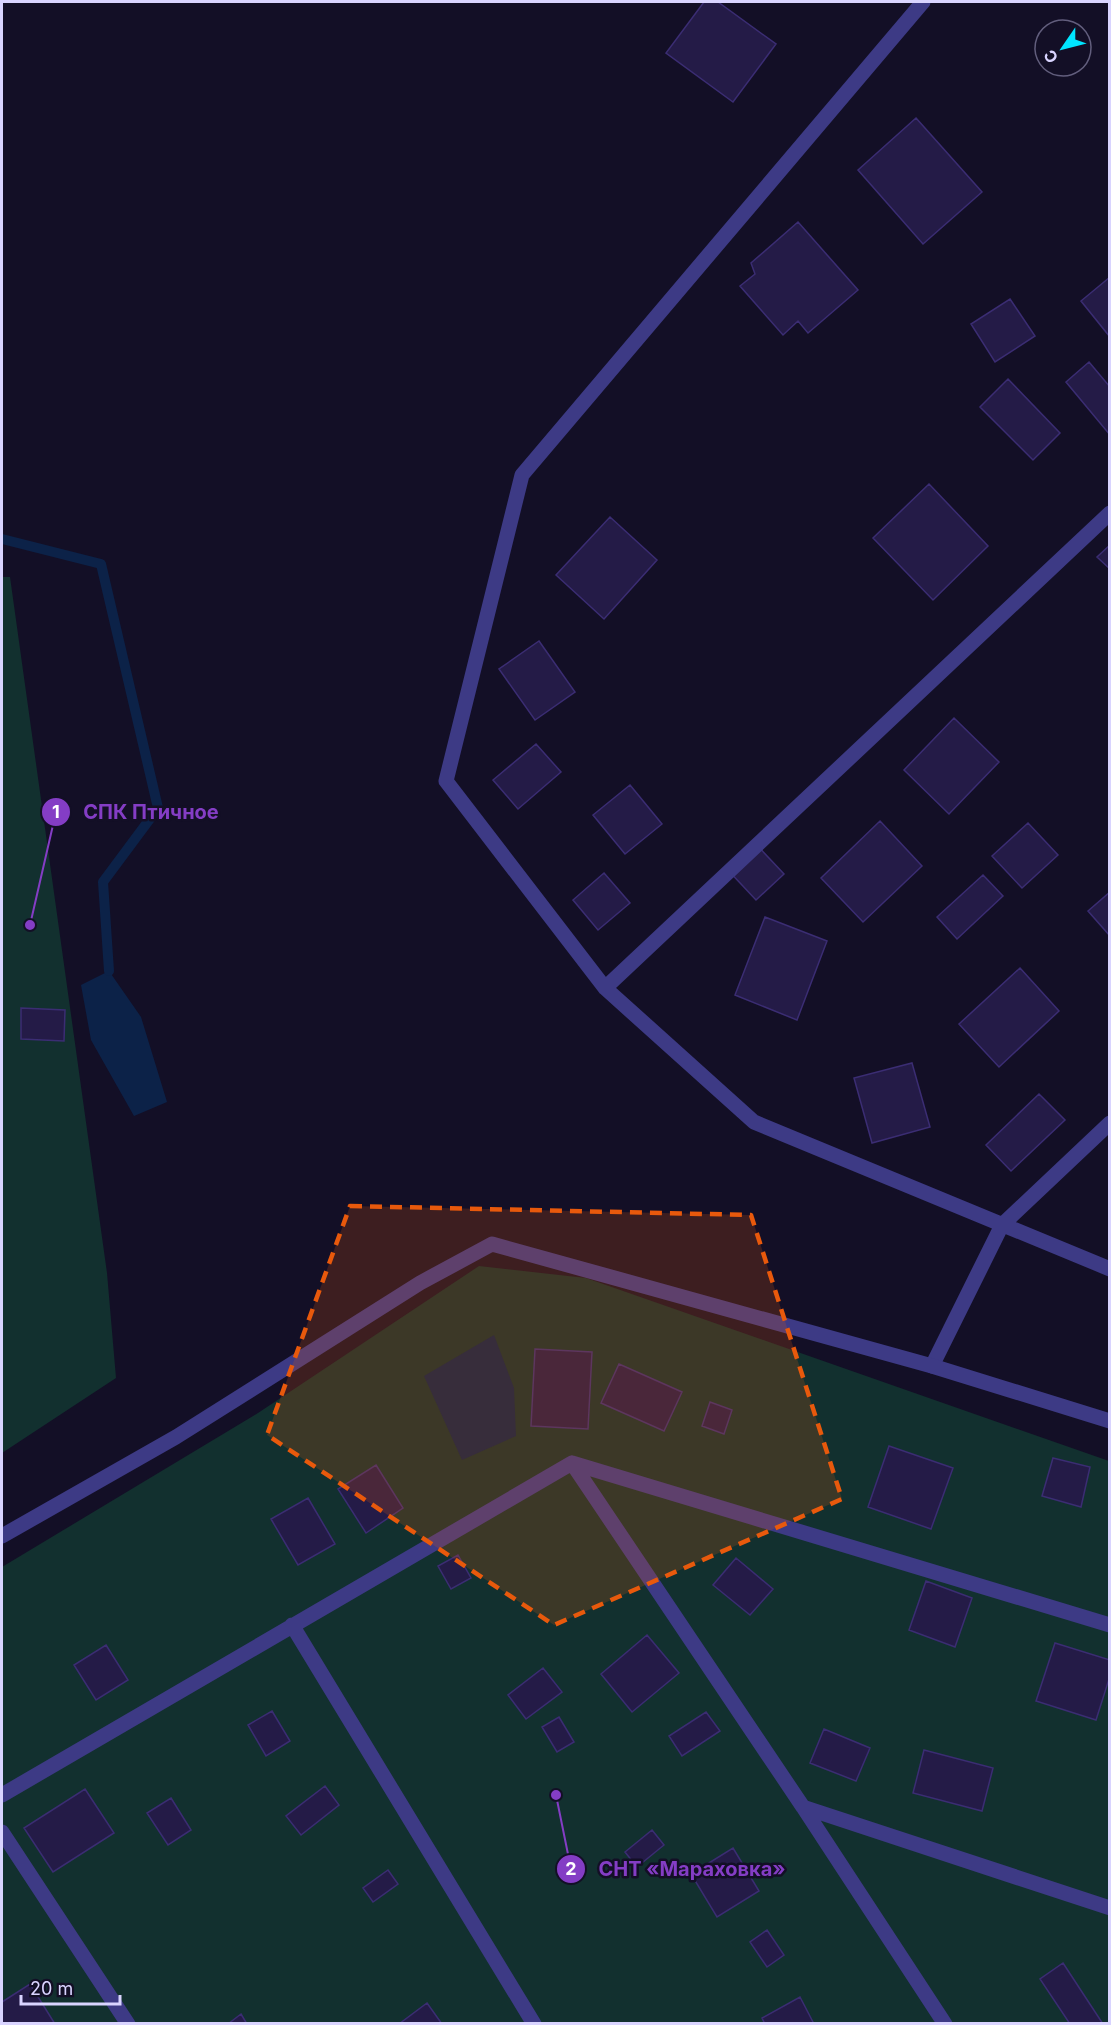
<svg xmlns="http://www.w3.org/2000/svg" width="1111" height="2025" font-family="Inter,sans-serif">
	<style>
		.green { fill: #12302f }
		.water { fill: #0c2248 }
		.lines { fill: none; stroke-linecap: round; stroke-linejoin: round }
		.stream { stroke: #0c2248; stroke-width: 10 }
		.building { fill: #241b47; stroke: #3b2d73; stroke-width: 1.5 }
		.service { stroke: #3d3a85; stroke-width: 15 }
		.minor { stroke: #3d3a85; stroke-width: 15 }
		.marked { fill: #e8590c; fill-opacity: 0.2; stroke: #e8590c; stroke-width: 4.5; stroke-dasharray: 12 8; stroke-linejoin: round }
		.leader { fill: none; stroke: #843dc5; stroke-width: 2 }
		.callout-dot { fill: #843dc5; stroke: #130f26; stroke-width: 2 }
		.mark-label { font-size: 18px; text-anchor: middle; font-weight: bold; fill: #fff }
		.callout-label { font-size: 20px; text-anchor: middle; font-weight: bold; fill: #843dc5; stroke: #130f26; stroke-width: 5; stroke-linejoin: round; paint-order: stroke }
	</style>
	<rect width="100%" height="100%" fill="#130f26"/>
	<path class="green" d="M2,577H10L107,1273L116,1378L2,1453Z
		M479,1266L586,1278L1109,1461V2023H2V1567L258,1413Z"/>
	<path class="water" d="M109,971L141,1017L167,1102L134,1116L91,1040L81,985Z
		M494,1335L514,1388L516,1436L462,1460L424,1376Z"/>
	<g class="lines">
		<path class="stream" d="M2,539L101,564L158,808L103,882L109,971"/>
	</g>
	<path class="building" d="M704,2H718L776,44L733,102L666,53Z
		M916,118L982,192L923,244L858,170Z
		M798,222L858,290L808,333L798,321L783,335L740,286L755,274L751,263Z
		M1110,277V337L1081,301Z
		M1010,299L1035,336L995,362L971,324Z
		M1089,362L1110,387V435L1066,382Z
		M1008,379L1060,433L1033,460L980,407Z
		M929,484L988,546L933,600L873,538Z
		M610,517L657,560L604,619L556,575Z
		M1110,545V569L1097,557Z
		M539,641L575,692L535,720L499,669Z
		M954,718L999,762L949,814L904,770Z
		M536,744L561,772L518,809L493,780Z
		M630,785L662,824L625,854L593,815Z
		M880,821L922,866L863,922L821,878Z
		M1028,823L1058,855L1022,888L992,856Z
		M754,842L784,874L756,900L726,868Z
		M604,873L630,903L598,930L573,900Z
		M983,875L1003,896L957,939L937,917Z
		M1110,892V936L1088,911Z
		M765,917L827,941L797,1020L735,995Z
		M1020,968L1059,1011L999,1067L959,1024Z
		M21,1008L65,1010L64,1041L21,1039Z
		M912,1063L930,1127L872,1143L854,1078Z
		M1039,1094L1065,1120L1011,1171L986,1145Z
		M535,1349L592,1352L588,1429L531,1426Z
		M619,1364L682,1392L664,1431L601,1403Z
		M710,1402L732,1410L724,1434L702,1426Z
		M889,1446L953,1468L931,1529L868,1507Z
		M1053,1458L1090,1467L1081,1507L1042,1496Z
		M376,1465L403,1508L366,1533L338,1489Z
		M308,1498L335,1544L298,1565L271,1519Z
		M458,1555L471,1578L451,1589L438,1566Z
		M736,1558L773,1589L750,1615L713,1585Z
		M926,1581L972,1598L955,1647L909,1630Z
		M647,1635L679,1673L632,1712L601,1674Z
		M1055,1643L1110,1660V1676L1096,1720L1036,1701Z
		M106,1645L128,1680L96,1700L74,1665Z
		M543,1668L562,1692L526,1719L508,1695Z
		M272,1711L290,1741L266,1756L248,1725Z
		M706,1712L720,1731L682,1756L669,1736Z
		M559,1717L574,1742L557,1752L542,1727Z
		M824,1729L870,1748L856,1781L810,1763Z
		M924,1750L993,1768L982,1811L913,1793Z
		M325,1786L339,1805L301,1835L286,1816Z
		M85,1789L114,1833L53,1872L24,1828Z
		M171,1798L191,1830L168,1845L147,1813Z
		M652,1830L664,1845L637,1867L625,1852Z
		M733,1848L759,1891L717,1917L691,1874Z
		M388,1870L398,1884L373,1902L363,1888Z
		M767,1930L784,1955L767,1967L750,1942Z
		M1063,1963L1103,2024H1070L1040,1979Z
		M30,1984L55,2024H2V2002Z
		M800,1997L814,2024H765L762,2018Z
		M427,2003L442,2024H399Z
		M241,2014L247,2024H228Z"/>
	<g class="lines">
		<path class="service" d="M1110,513L605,988L754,1122L1110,1269
			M605,988L446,781L522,475L923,2
			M932,1366L1002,1225L1110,1123
			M572,1463L803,1807L1110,1908
			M292,1625L534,2024
			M2,1795L572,1463L1110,1625
			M803,1807L945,2024
			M2,1832L128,2024"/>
		<path class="minor" d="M2,1536L176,1437L420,1283L492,1244L932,1366L1110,1421"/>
	</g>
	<path class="marked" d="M350,1206L751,1215L842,1499L554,1625L267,1435Z"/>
	<path class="leader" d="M30 925L56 812M556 1795L571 1869"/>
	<g class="callout-dot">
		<circle cx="30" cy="925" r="6"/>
		<circle cx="556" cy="1795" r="6"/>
		<circle cx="56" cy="812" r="15"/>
		<circle cx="571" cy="1869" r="15"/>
	</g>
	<g class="mark-label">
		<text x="56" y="818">1</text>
		<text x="571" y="1875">2</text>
	</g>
	<g class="callout-label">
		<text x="151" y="819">СПК Птичное</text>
		<text x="692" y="1876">СНТ «Мараховка»</text>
	</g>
	<rect width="1111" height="2025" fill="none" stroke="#d9d4ff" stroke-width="6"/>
	<g transform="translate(1063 48) rotate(235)"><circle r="28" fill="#130f26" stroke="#625e7d" stroke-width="1.5"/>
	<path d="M0-4.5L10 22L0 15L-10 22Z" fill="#00e5ff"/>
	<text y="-9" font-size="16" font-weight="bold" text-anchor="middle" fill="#d9d4ff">С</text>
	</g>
	<path d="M21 1995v9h99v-9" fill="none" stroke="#d9d4ff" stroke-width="3"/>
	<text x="30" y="1995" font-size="18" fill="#d9d4ff" stroke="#130f26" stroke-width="4.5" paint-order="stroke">20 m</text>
</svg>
